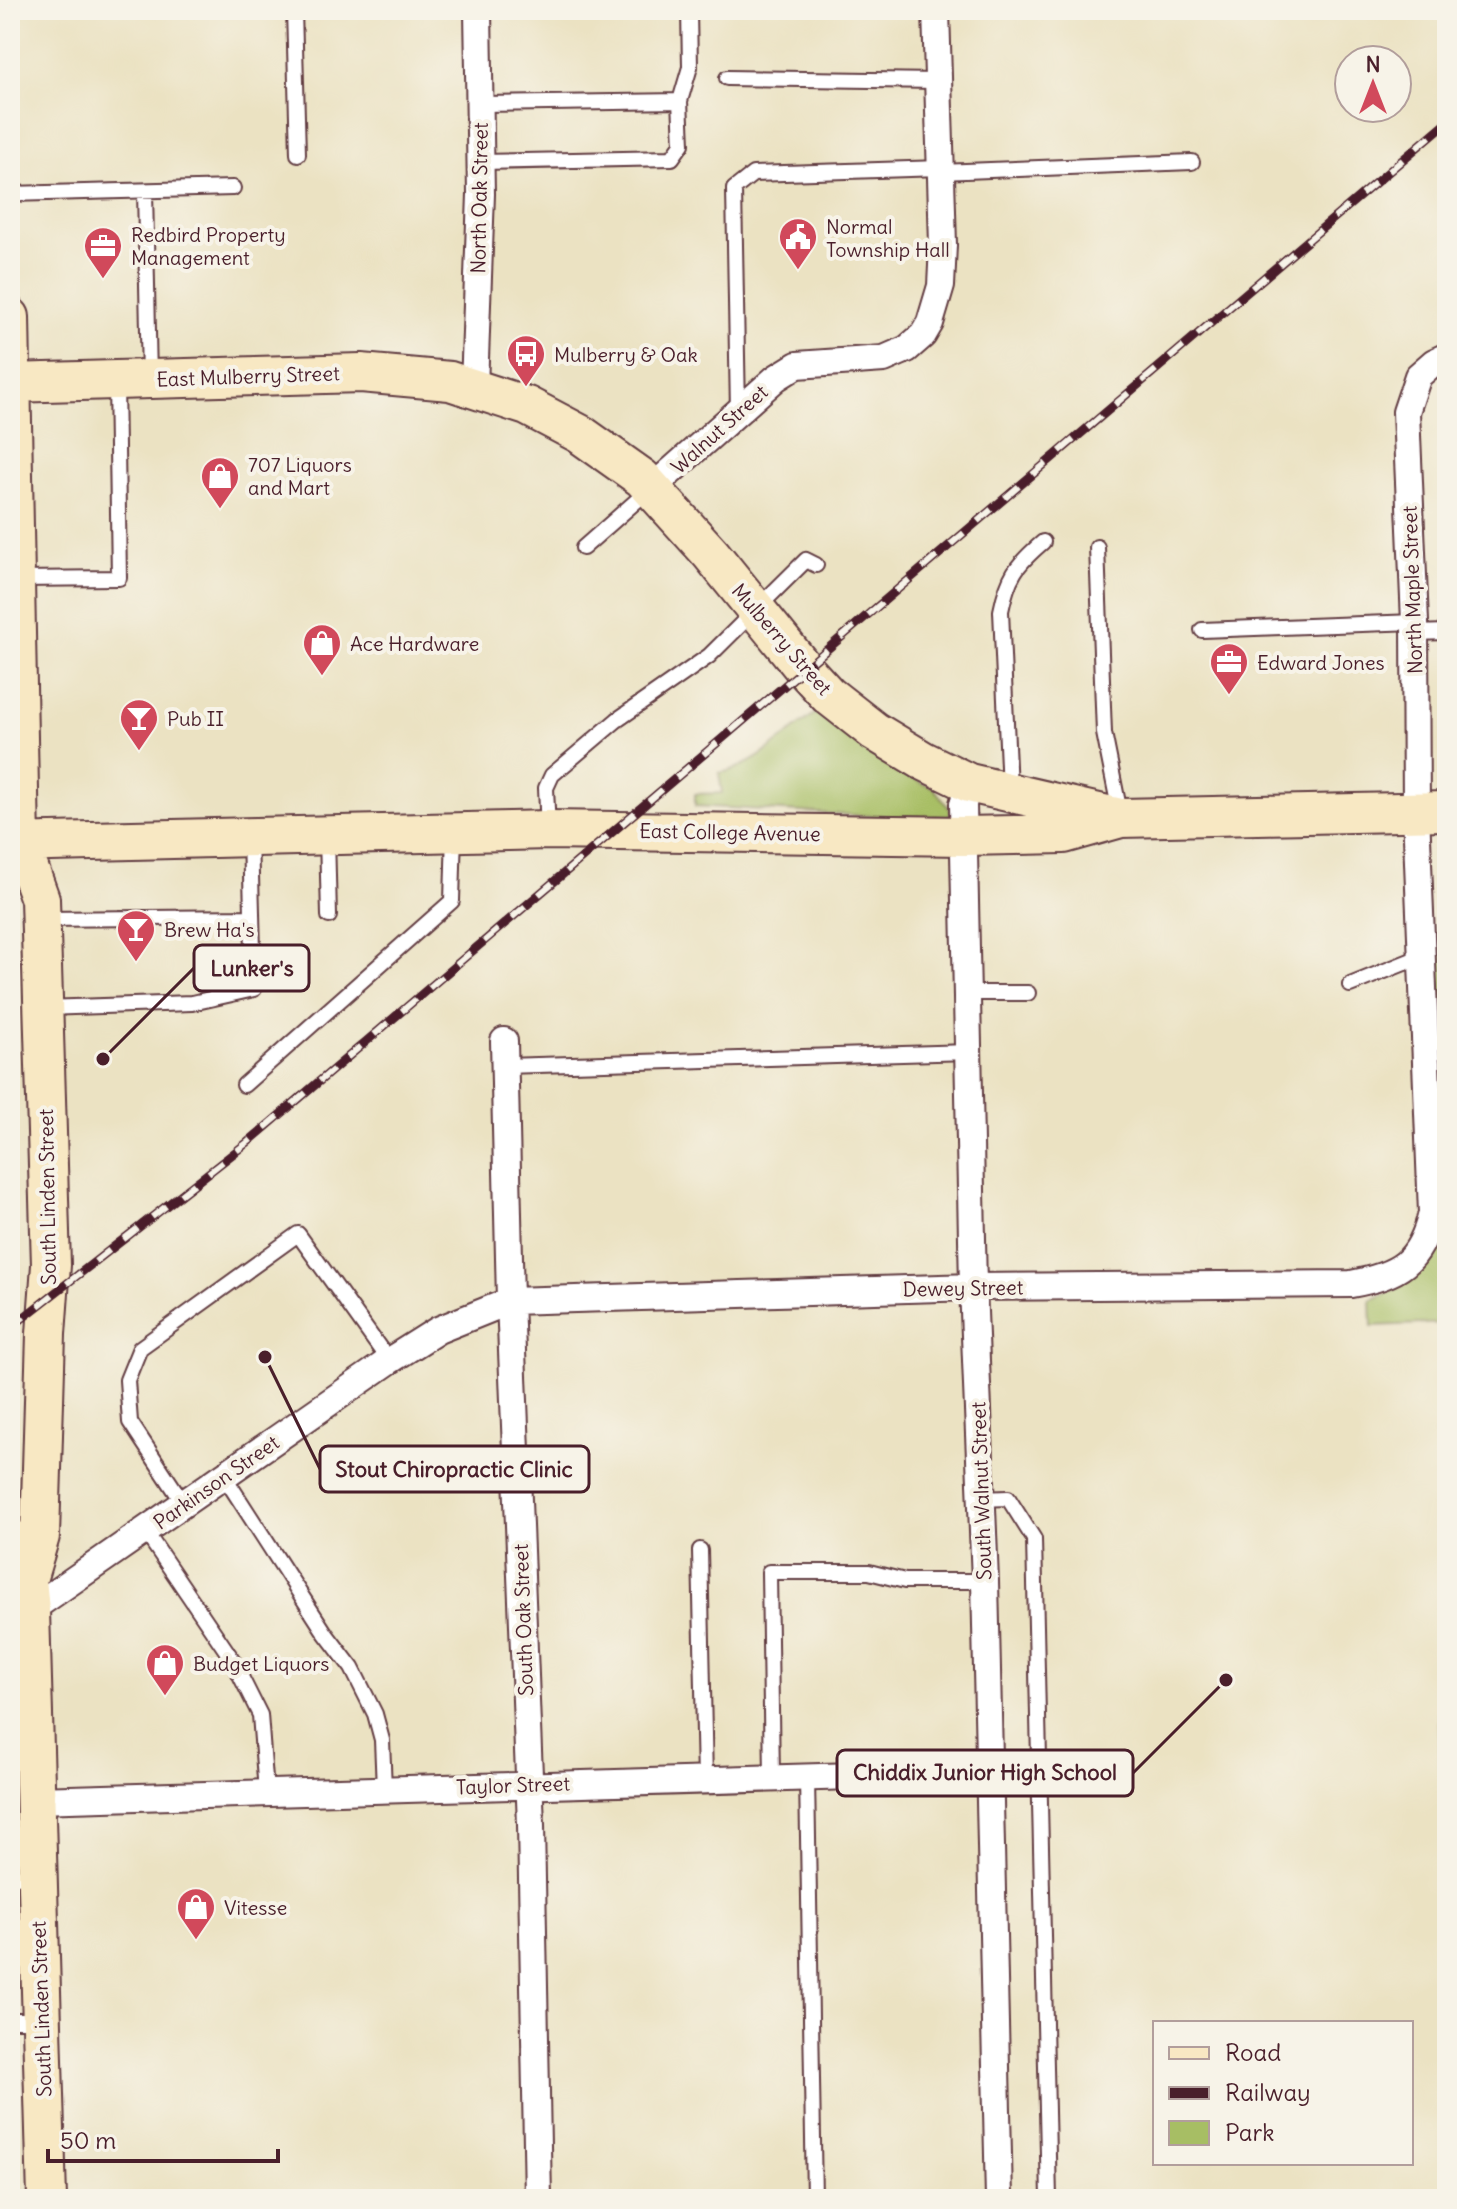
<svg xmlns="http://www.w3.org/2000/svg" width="1457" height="2209" font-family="Delius,sans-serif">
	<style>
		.green { fill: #a7be64; stroke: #786e48; stroke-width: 2 }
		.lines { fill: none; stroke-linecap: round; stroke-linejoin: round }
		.service-casing { stroke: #623c42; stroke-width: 18 }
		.minor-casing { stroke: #623c42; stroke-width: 30 }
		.secondary-casing { stroke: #623c42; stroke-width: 42 }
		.service { stroke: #fff; stroke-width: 14 }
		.minor { stroke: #fff; stroke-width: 26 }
		.secondary { stroke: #f8e8c3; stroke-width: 38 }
		.rail-casing { stroke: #4a1f2b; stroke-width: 9 }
		.rail { stroke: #f7f3e8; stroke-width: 6; stroke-dasharray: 18; stroke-linecap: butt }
		.labels { text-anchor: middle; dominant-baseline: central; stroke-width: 8; stroke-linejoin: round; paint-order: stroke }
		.street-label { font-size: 20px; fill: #4a1f2b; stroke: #f7f3e8 }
		.poi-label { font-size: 20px; fill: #4a1f2b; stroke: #f7f3e8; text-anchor: start }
		.leader { fill: none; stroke: #4a1f2b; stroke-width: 3 }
		.callout-dot { fill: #4a1f2b; stroke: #f7f3e8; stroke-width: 3 }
		.callout { fill: #f7f3e8; stroke: #4a1f2b; stroke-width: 3 }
		.callout-label { font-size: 22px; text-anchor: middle; font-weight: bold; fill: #4a1f2b }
	</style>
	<rect width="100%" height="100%" fill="#f7f3e8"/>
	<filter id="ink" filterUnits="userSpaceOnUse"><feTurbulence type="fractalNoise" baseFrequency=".0125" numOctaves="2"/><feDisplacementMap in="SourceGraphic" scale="16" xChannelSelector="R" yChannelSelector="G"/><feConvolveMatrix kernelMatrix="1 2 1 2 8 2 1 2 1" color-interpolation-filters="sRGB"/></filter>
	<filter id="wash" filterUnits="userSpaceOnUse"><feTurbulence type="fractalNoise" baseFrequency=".006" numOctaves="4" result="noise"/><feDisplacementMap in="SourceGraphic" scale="32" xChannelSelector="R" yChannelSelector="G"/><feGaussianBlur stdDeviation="1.8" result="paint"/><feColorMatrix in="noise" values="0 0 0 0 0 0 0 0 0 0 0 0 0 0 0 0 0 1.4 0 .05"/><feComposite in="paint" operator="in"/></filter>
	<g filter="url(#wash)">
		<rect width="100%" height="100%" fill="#ebe2c2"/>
		<path class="green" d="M817,712L862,746L923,784L933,787L950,809V816L887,817L695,806V794L722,793L719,773C757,767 787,733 817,712Z
			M1438,855H1447V1194L1437,874Z
			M1447,1213V1323L1372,1326L1371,1300C1416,1282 1438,1260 1447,1213Z
			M1438,1663H1447V2008Z"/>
	</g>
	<g filter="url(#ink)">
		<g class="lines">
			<g class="service-casing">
				<path id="service" d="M294,10L298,154
					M727,78L938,81
					M680,101L690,67L689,10
					M480,104L680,101L682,144L672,158L481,162
					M941,172L1192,162
					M145,191L149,378
					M10,194L233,188
					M738,412L734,189L753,174L941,168
					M1097,547L1104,733L1120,813
					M583,548L651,488
					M16,579L119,578L116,382
					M1202,630L1415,622
					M1415,633L1447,632
					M1009,789L1001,611C1008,576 1016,565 1043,542
					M548,830L546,788L552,775L617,720L709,656L806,560L816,565
					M327,836L329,916
					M41,919L252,917
					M1350,985L1422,956
					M968,993H1028
					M44,1008L192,1003L254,989L250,837
					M504,1066L969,1052
					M244,1085L452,901L454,832
					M224,1476L326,1634L352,1668L375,1714L382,1740L384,1789
					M981,1499L1008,1498L1034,1539L1049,2199
					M184,1504L130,1422L127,1380L140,1348L298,1234L389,1361
					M145,1531L232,1659L260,1715L266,1792
					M700,1550L705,1780
					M807,1777L814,2199
					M772,1778L769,1572H869L905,1581H985
					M10,1877L37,1876
					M10,2020H41"/>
			</g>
			<g class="minor-casing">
				<path id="minor" d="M474,387L481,194L478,10
					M652,488L776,378L797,365L884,359L907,349L923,335L930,323L941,286L943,245L936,10
					M969,783L963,804L973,1287L985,1581L999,2199
					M504,1041L510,1301L531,1825L538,2199
					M10,1624L389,1361L438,1330L510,1301L973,1287L1351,1284C1399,1275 1420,1263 1432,1213L1416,812L1415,622L1406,412L1418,376L1434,362L1447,356
					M36,1800L990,1772"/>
			</g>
			<g class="secondary-casing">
				<path id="secondary" d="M10,317L20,843L40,899L51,1265L46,1334L40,1536L27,1580
					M10,383L361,373L450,381L527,406L580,434L642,478L711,554L805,670L828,695L874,731L922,760L969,783L1116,817
					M10,843L548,830L964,836L1064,834L1121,818L1447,811
					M10,1538L27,1580L30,1610L47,2199"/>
			</g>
			<use href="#service" class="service"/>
			<use href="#minor" class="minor"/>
			<use href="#secondary" class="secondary"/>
			<g class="rail-casing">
				<path id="rail" d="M10,1328L248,1142L1447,122"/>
			</g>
			<use href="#rail" class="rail"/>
		</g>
	</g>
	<defs>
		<g id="civic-pin" transform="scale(2)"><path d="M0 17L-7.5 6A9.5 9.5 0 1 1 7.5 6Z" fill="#d1495b" stroke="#f7f3e8"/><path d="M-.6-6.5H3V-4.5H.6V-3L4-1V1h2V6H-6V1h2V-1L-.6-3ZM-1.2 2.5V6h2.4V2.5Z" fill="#fff"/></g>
		<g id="office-pin" transform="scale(2)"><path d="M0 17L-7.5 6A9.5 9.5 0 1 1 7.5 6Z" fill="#d1495b" stroke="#f7f3e8"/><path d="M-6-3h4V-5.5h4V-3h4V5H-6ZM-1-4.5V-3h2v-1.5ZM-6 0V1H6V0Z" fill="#fff"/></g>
		<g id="bus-pin" transform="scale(2)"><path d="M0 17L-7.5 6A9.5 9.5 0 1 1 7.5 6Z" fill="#d1495b" stroke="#f7f3e8"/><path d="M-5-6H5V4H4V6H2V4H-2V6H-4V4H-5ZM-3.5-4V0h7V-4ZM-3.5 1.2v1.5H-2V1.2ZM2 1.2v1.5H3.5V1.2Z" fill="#fff"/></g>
		<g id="shop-pin" transform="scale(2)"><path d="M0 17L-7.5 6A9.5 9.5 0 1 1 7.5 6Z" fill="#d1495b" stroke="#f7f3e8"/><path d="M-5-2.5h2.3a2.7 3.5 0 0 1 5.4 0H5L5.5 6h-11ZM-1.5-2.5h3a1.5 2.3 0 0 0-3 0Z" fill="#fff"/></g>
		<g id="bar-pin" transform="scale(2)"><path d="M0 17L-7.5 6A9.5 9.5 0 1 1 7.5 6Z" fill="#d1495b" stroke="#f7f3e8"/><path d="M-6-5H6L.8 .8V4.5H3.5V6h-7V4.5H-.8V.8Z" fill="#fff"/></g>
	</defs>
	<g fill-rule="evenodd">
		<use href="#civic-pin" x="798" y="237"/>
		<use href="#office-pin" x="103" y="246"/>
		<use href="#bus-pin" x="526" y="354"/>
		<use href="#shop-pin" x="220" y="476"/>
		<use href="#shop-pin" x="322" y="643"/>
		<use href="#office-pin" x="1229" y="662"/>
		<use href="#bar-pin" x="139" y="718"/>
		<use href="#bar-pin" x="136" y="929"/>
		<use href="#shop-pin" x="165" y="1663"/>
		<use href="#shop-pin" x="196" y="1907"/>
	</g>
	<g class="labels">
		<g class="street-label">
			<text transform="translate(479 198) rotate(-89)">North Oak Street</text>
			<text transform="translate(248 376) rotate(-2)">East Mulberry Street</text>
			<text transform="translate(719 429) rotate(-42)">Walnut Street</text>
			<text transform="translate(1412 590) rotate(-92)">North Maple Street</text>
			<text transform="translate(782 639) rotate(49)">Mulberry Street</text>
			<text transform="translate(730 832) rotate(1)">East College Avenue</text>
			<text transform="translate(47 1197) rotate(-91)">South Linden Street</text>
			<text transform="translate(963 1288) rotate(-1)">Dewey Street</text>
			<text transform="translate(216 1482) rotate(-35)">Parkinson Street</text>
			<text transform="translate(981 1491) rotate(-92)">South Walnut Street</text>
			<text transform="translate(523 1620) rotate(-92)">South Oak Street</text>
			<text transform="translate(513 1785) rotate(-2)">Taylor Street</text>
			<text transform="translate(41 2009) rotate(-92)">South Linden Street</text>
		</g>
		<g class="poi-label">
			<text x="826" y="226">Normal<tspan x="826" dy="23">Township Hall</tspan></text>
			<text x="131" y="234">Redbird Property<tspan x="131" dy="23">Management</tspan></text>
			<text x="554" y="354">Mulberry &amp; Oak</text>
			<text x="248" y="464">707 Liquors<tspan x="248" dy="23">and Mart</tspan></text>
			<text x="350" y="643">Ace Hardware</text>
			<text x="1257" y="662">Edward Jones</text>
			<text x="167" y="718">Pub II</text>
			<text x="164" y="929">Brew Ha's</text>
			<text x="193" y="1663">Budget Liquors</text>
			<text x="224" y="1907">Vitesse</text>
		</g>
	</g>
	<path class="leader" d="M103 1059L194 968M265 1357L320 1469M1226 1680L1133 1773"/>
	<g class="callout-dot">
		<circle cx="103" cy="1059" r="8"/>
		<circle cx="265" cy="1357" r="8"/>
		<circle cx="1226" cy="1680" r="8"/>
	</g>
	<g class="callout">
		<rect x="194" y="945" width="115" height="46" rx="8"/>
		<rect x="320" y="1446" width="269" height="46" rx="8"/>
		<rect x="837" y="1750" width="296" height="46" rx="8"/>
	</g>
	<g class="callout-label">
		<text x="252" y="976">Lunker's</text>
		<text x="454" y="1477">Stout Chiropractic Clinic</text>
		<text x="985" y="1780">Chiddix Junior High School</text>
	</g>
	<rect width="1457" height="2209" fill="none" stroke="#f7f3e8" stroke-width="40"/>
	<rect x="1153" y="2021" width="260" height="144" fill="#f7f3e8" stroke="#b29e9c" stroke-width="2"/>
	<rect x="1169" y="2047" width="40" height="12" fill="#f8e8c3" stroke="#b29e9c" stroke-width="2"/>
	<text x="1225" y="2061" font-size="24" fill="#4a1f2b">Road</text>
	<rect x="1169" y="2087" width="40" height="12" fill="#4a1f2b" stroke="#b29e9c" stroke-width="2"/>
	<text x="1225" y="2101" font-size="24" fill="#4a1f2b">Railway</text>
	<rect x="1169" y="2121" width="40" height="24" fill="#a7be64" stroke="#b29e9c" stroke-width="2"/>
	<text x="1225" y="2141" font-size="24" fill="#4a1f2b">Park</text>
	<g transform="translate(1373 84)"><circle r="38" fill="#f7f3e8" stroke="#b29e9c" stroke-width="2"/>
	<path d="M0-6L14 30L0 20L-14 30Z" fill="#d1495b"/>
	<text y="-12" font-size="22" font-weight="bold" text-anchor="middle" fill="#4a1f2b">N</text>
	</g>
	<path d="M48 2149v12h230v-12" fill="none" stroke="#4a1f2b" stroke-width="4"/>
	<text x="60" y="2149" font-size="24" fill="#4a1f2b" stroke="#f7f3e8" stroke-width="6" paint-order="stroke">50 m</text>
</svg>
